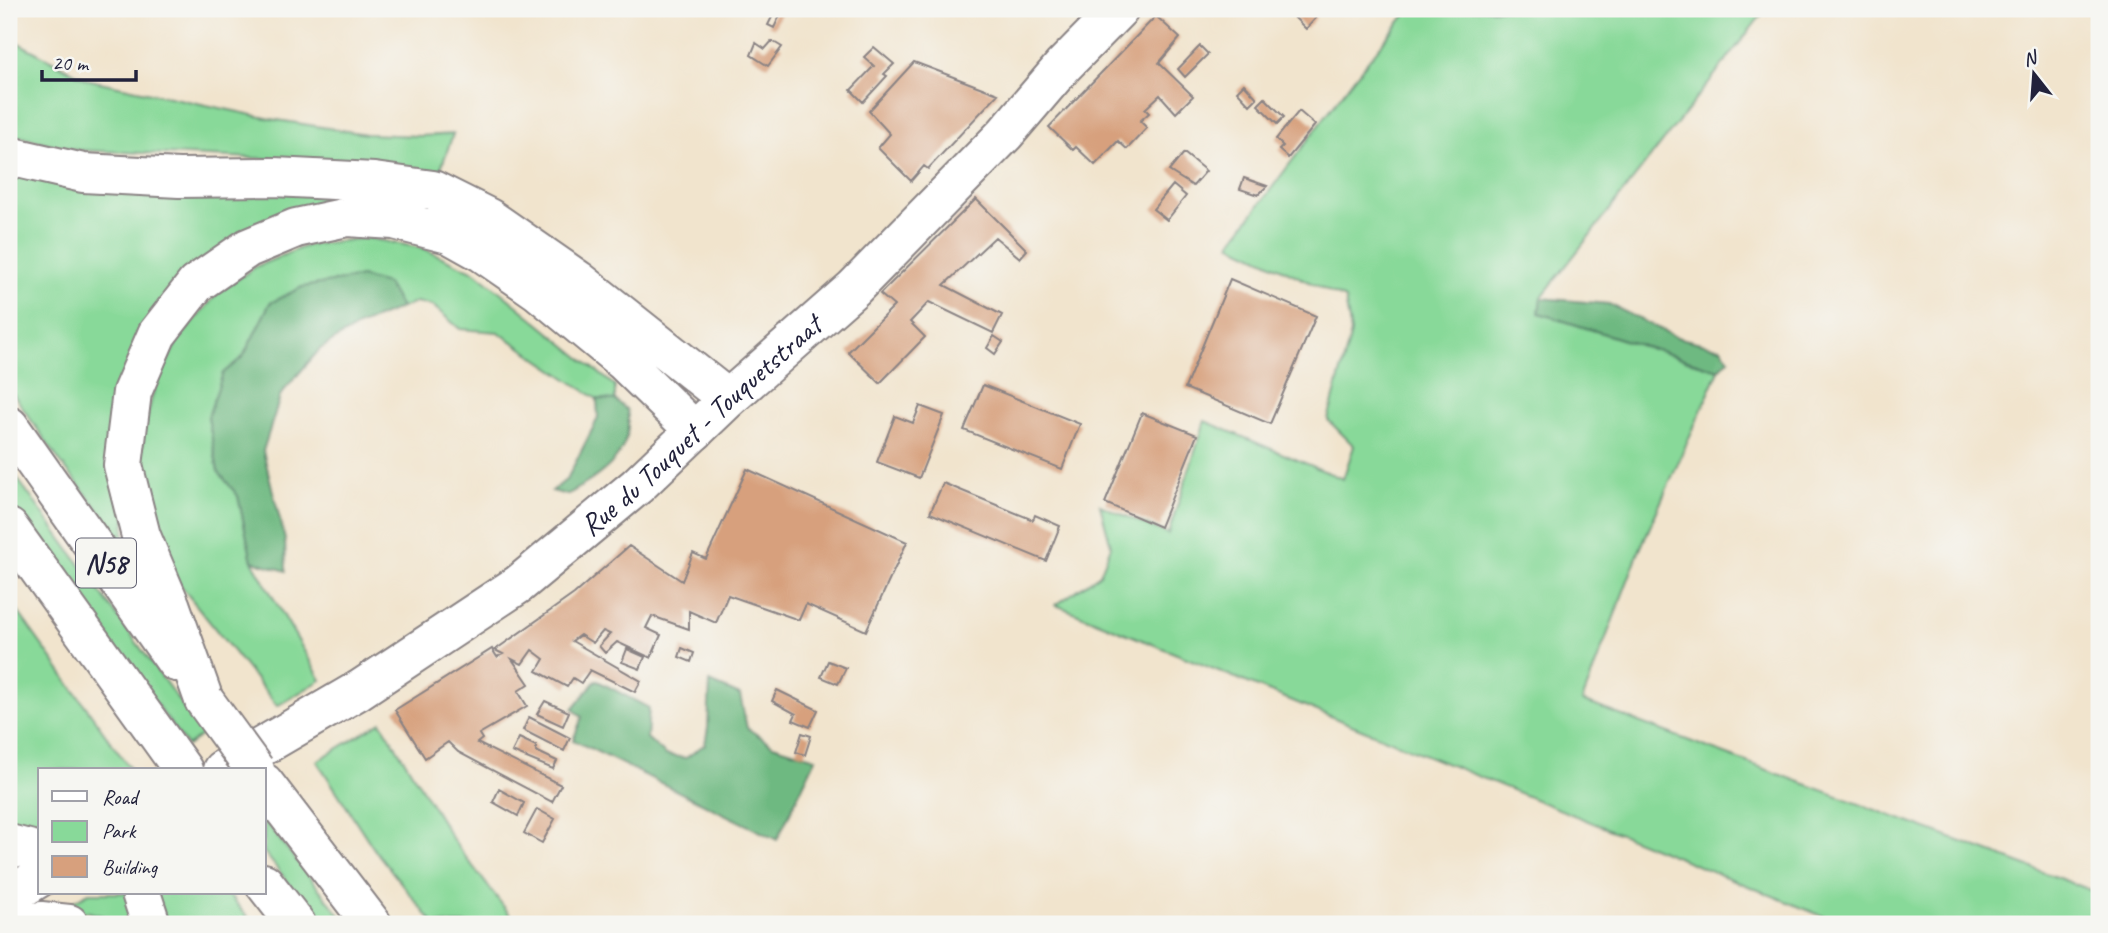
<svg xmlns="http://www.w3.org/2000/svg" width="2108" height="933" font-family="Caveat,sans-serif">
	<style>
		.green { fill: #88d999; stroke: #557e6a; stroke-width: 2 }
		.forest { fill: #6eb981; stroke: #486e5e; stroke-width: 2 }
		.building { fill: #d7a07d }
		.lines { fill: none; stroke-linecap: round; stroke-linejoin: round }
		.major-casing { stroke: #8a8384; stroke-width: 42 }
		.highway-casing { stroke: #8a8384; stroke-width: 42 }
		.major { stroke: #fff; stroke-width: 38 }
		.highway { stroke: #fff; stroke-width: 38 }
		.highway-bridge-casing { stroke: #8a8384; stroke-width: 42; stroke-linecap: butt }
		.highway-bridge { stroke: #fff; stroke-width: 38 }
		.labels { text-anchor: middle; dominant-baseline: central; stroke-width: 5; stroke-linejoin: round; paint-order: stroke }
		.shield { fill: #f6f6f2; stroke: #626272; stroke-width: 2 }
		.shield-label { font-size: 28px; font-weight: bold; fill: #22223b }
		.street-label { font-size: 30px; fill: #22223b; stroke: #f6f6f2 }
	</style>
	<rect width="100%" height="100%" fill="#f6f6f2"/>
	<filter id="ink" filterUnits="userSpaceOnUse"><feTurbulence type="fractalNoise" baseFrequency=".0143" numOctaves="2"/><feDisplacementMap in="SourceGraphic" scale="14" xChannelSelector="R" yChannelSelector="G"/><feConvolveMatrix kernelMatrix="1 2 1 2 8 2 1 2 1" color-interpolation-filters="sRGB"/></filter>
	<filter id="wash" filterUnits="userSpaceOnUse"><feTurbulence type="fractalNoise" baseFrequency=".00686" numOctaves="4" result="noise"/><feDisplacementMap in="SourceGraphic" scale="28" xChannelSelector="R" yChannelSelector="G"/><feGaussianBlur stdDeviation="1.57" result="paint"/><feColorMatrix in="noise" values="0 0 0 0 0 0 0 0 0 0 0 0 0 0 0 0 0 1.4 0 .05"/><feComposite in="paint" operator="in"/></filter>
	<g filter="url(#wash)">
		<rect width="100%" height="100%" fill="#f1e4cd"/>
		<path class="green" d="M1410,9H1766L1541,298L1539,313L1719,370L1638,554L1582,701L2099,893V924H1842L1056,605L1100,574L1111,546L1100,505L1168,534L1205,421L1343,479L1354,446L1328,420L1351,333L1345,299L1230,244L1354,78Z
			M9,38L86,79L271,119L366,134L420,136L453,134L439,174L385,164L76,150L9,134Z
			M9,171L369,196L518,263L317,211L145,337L123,540L61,463L9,388Z
			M367,238L422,248L477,273L615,386V400L597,399L498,332L460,329L433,306L416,302L401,308L387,284L270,303L243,357L223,373L208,417L218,471L238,496L252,561L321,680L277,706L176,580L142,490L143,433L155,386L178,340L217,294L255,267L308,245Z
			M9,467L203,734L187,746L9,504Z
			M9,599L131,770H40V843L9,835Z
			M381,722L455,843L517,924H434L374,849L317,761Z
			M264,820L347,924H321L264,852Z
			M89,893H127L138,924H128L89,912L59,909Z
			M155,893H228L253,924H167Z"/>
		<path class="forest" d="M361,277L387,284L401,308L358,326L320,349L281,394L263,451L285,540L286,571L252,561L238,496L218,471L208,417L223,373L243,357L270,303L302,287Z
			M1541,298L1609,304L1676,337L1721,348L1729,359L1719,370L1539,313Z
			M597,399L615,400L627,410C635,455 601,475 567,495L552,491L567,479L598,418Z
			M596,680L649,708L647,738L666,755L686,758L705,744L708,728L710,682L740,695L747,728L773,745L816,758L777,840L573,740L582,717L573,709Z"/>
		<g id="blocks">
			<path class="building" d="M776,9L782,11L774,28L768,25Z
				M1300,9H1307L1316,18L1306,29L1293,16Z
				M1156,16L1180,38L1159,63L1193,96L1176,113L1160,95L1145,109L1149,113L1140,121L1147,128L1127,149L1118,141L1095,165L1076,147L1073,150L1049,127Z
				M772,41L782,47L768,66L751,55L756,43L765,49Z
				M1200,46L1208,54L1185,77L1178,69Z
				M874,47L894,64L884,74L887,76L863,102L851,90L874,66L864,57Z
				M914,62L998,94L928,169L924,166L911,181L878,148L890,134L869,111Z
				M1244,84L1257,98L1250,105L1237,91Z
				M1265,98L1284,117L1277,124L1258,105Z
				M1299,111L1315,125L1288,158L1279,150L1283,146L1276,139Z
				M1184,153L1206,171L1193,186L1169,171Z
				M1244,178L1267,186L1258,195L1240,189Z
				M1173,185L1186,196L1167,220L1153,209Z
				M976,199L1027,250L1020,258L995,237L944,285L1002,315L993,333L929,302L910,322L925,337L880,383L848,352L894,306L880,294Z
				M1230,279L1316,316L1270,424L1185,388Z
				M994,336L1003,342L995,354L987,348Z
				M983,385L1080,424L1062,469L964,430Z
				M920,406L944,415L919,478L877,462L895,416L913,423Z
				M1142,413L1197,435L1160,527L1105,503Z
				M747,469L907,542L866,631L806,604L799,620L728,595L716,623L689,611V629L652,616L646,628L661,635L651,658L617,642L605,653L599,646L610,634L603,631L593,643L580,635L572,641L641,681L635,692L590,670L581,683L573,678L567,687L537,671L544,659L532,650L522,664L512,659L529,684L518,691L527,706L479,734L482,739L477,743L561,785L552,802L458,752L448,742L425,758L395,710L492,649L497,657L503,654L495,650L574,594L629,546L682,581L693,553L706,559Z
				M943,483L1033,520L1035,515L1060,526L1046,561L930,513Z
				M682,648L694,653L691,662L679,657Z
				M627,649L645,657L640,669L622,662Z
				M828,661L846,668L838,684L821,677Z
				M777,690L818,710L810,727L793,720L796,714L772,701Z
				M545,701L569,712L563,726L537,714Z
				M529,717L570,738L564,751L523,730Z
				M802,733L811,736L805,755L796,752Z
				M519,738L536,746V751L557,761L553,769L512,752Z
				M499,789L524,803L518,816L493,802Z
				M537,809L555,819L542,843L524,833Z"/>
		</g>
	</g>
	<g filter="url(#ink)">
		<use href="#blocks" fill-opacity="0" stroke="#8a8384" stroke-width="2"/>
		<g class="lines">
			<g class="major-casing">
				<g id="major">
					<path id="s1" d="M222,770L359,690L519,584L637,486L728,399L854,288L1005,134L1063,66L1119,9"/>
					<path d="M9,896L40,877"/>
				</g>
			</g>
			<g class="highway-casing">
				<path id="highway" d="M9,156L83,173L179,178L274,177L374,182L433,190L489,218L578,280L728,399
					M9,426L176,662
					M9,528L183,770
					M204,700L171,607L141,536L123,465L132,392L157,334L196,284L248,248L296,228L347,217L394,220L449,234L483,253L538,291L623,361L695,431
					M264,783L372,924
					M9,844L40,852
					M264,883L296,924
					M141,893L151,924
					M22,924L41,921L69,924"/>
			</g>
			<use href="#major" class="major"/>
			<use href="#highway" class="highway"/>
			<g class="highway-bridge-casing">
				<path id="highway-bridge" d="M204,700L255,770"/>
			</g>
			<use href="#highway-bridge" class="highway-bridge"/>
		</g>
	</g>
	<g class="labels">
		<rect class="shield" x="76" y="538.5" width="60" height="49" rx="5"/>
		<g class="shield-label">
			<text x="106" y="563">N58</text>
		</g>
		<g class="street-label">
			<text stroke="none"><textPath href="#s1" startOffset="592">Rue du Touquet - Touquetstraat</textPath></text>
		</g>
	</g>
	<rect width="2108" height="933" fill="none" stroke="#f6f6f2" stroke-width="35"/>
	<rect x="38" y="768" width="228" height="126" fill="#f6f6f2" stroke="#a1a1a9" stroke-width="2"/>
	<rect x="52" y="791" width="35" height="10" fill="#ffffff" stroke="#a1a1a9" stroke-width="2"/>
	<text x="102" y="804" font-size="21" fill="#22223b">Road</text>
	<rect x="52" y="821" width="35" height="21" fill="#88d999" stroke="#a1a1a9" stroke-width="2"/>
	<text x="102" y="838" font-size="21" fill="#22223b">Park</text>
	<rect x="52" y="856" width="35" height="21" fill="#d7a07d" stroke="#a1a1a9" stroke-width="2"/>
	<text x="102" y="874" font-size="21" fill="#22223b">Building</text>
	<g transform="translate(2034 74) rotate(343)" stroke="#f6f6f2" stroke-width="5" paint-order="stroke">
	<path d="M0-5L12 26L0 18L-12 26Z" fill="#22223b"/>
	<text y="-10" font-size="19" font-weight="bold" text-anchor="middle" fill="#22223b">N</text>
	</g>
	<path d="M42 70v10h94v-10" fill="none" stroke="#22223b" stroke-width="3.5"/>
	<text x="52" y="70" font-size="21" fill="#22223b" stroke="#f6f6f2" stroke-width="5" paint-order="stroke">20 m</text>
</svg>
